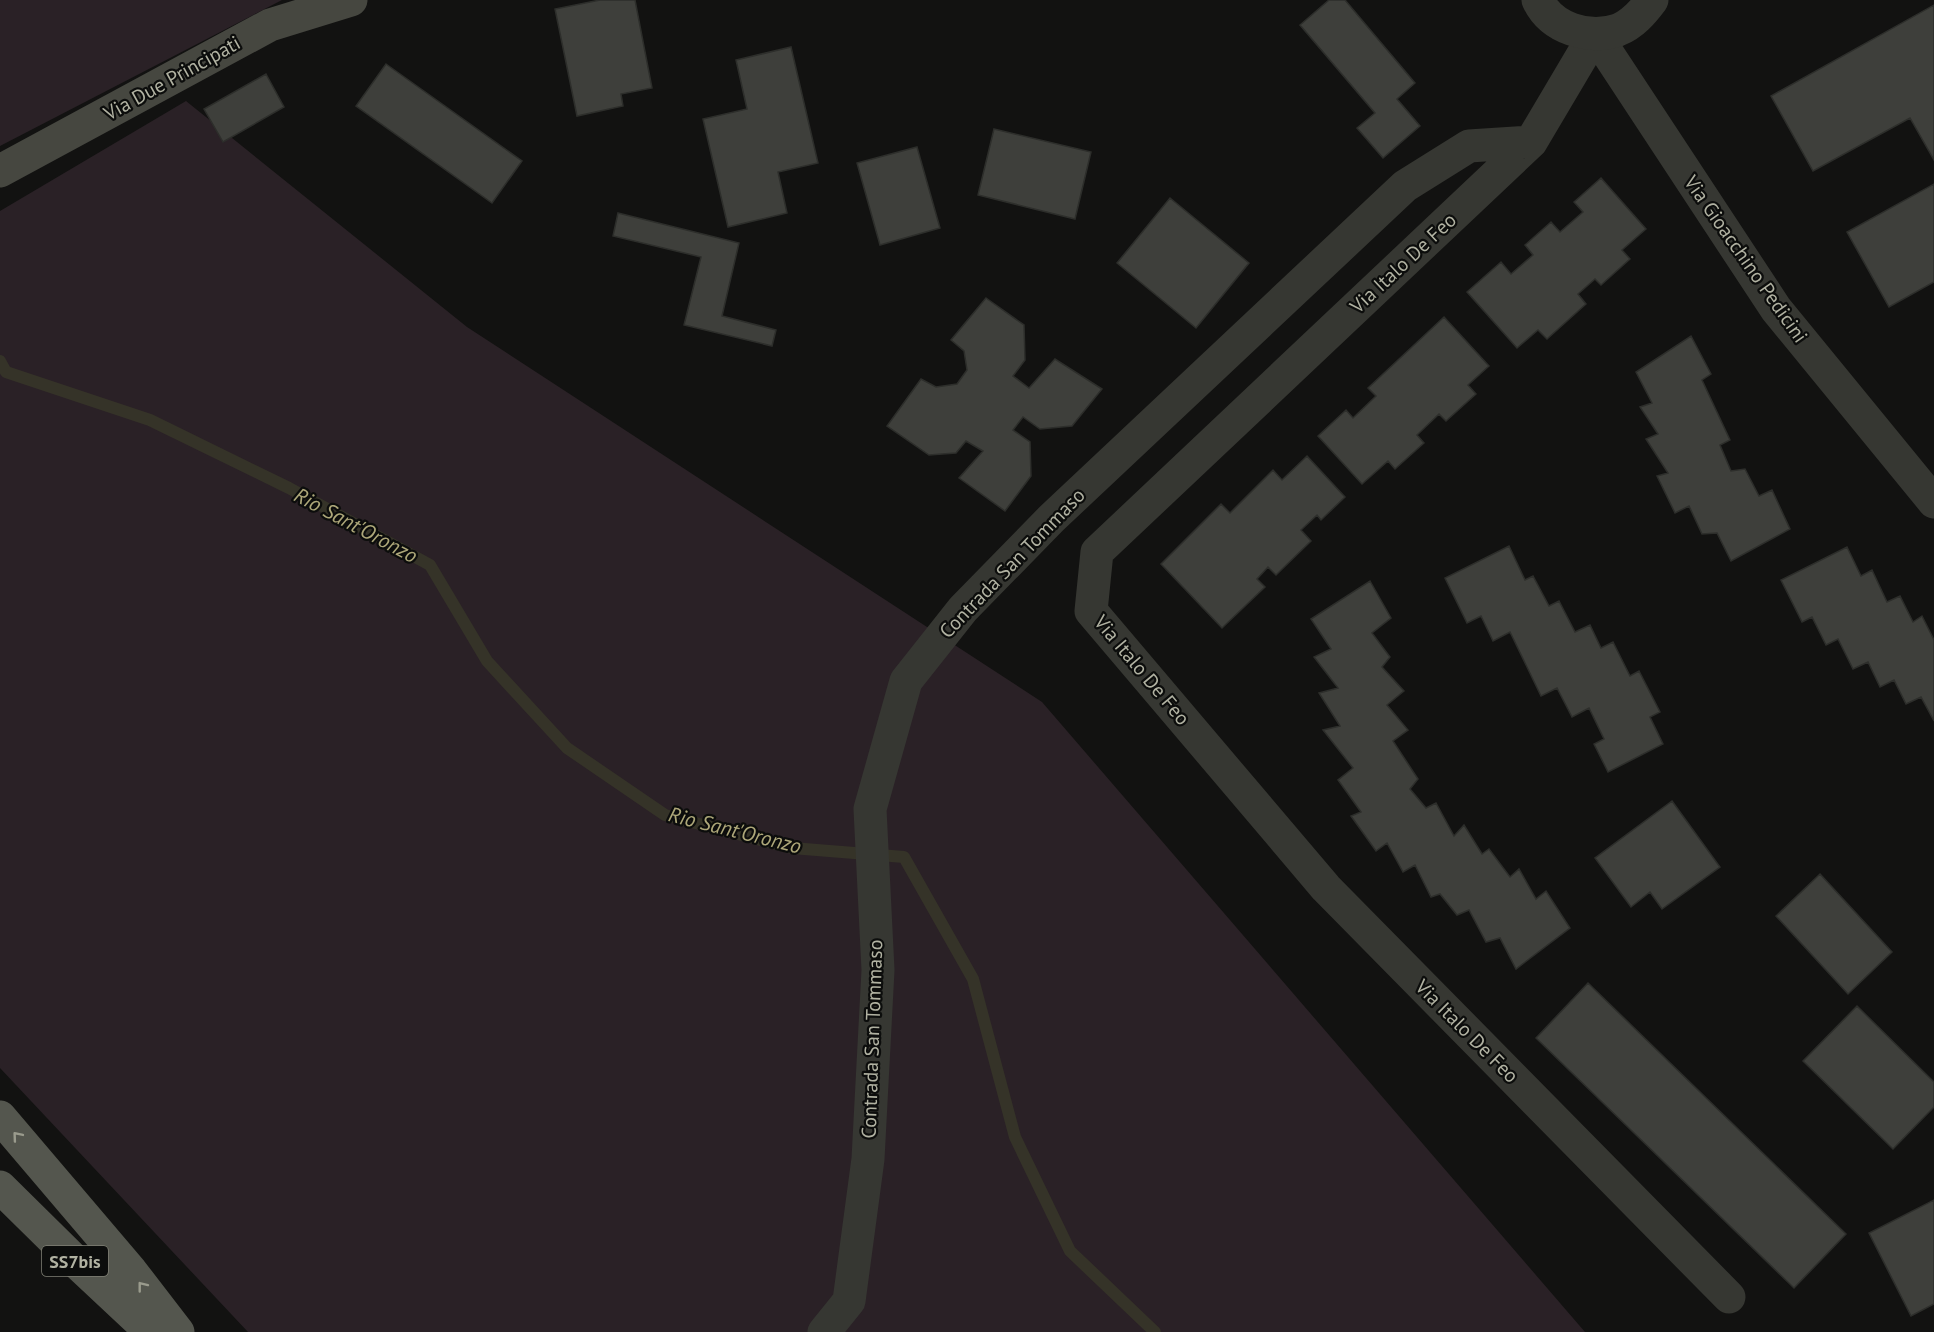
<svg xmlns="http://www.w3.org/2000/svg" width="1934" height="1332" font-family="'PT Sans',sans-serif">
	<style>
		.green { fill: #2a2126 }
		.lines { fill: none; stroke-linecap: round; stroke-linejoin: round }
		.stream { stroke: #353328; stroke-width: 12 }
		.building { fill: #3e3f3b; stroke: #2d2e2b; stroke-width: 1.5 }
		.minor { stroke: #363732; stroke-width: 33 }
		.tertiary { stroke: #363732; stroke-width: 33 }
		.secondary { stroke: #464740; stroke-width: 33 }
		.primary { stroke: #54564e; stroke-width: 33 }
		.oneway { stroke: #9a9b8d }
		.labels { text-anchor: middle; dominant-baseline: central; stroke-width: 4.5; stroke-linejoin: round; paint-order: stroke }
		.shield { fill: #0c0d0c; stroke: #808075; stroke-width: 1.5 }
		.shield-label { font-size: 18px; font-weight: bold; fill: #b1b2a2 }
		.street-label { font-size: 20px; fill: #b1b2a2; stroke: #0c0d0c }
		.water-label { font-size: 21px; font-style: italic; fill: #ada779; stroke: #0c0d0c }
	</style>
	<rect width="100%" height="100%" fill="#121211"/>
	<path class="green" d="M0,0H282L0,146Z
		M186,101L467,327L1042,702L1585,1332H248L0,1068V211Z"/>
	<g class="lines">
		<path class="stream" d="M0,361L6,372L150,420L289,488L430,565L487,661L567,748L665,815L792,848L904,857L973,979L1015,1137L1070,1251L1155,1332"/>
	</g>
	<path class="building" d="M600,0H635L652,88L621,94L623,106L577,116L555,9Z
		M1329,0H1345L1415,83L1397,99L1420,126L1383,158L1357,128L1375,113L1300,25Z
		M1934,5V160L1910,118L1813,171L1771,96Z
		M791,47L818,163L778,172L787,213L728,227L703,119L747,109L736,60Z
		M386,64L522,161L492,203L356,106Z
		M266,74L284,107L223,142L204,109Z
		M994,129L1091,152L1075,219L978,195Z
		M917,147L940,228L880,245L857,163Z
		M1601,178L1646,229L1622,250L1630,259L1601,285L1595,279L1578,294L1586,304L1547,339L1538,330L1517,348L1467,292L1501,262L1511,274L1533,255L1525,245L1551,222L1560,232L1583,212L1574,202Z
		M1934,184V282L1889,307L1847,232Z
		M1170,198L1249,263L1196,328L1117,263Z
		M618,213L739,243L722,316L776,330L772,346L684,325L701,257L613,236Z
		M986,298L1024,325L1025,360L1013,376L1029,388L1055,359L1102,389L1072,426L1040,429L1023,417L1013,430L1030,442L1031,476L1005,511L959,478L983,451L966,441L956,453L929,455L887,426L921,379L936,387L957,384L967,370L964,351L951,340Z
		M1444,317L1489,366L1468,385L1476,394L1446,421L1439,414L1417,435L1424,443L1395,469L1388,461L1362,484L1318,436L1346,410L1353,418L1376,396L1368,388Z
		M1691,336L1711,374L1702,380L1730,440L1720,445L1731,471L1745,469L1759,496L1772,490L1790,529L1731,561L1717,533L1702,534L1689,506L1675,513L1657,476L1668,473L1646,439L1658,434L1640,407L1652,403L1636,372Z
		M1307,456L1345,497L1321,520L1317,515L1301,530L1311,541L1276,575L1268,567L1257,579L1265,587L1222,628L1161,564L1221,504L1230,513L1273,470L1282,480Z
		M1509,546L1525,580L1533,576L1549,606L1559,601L1575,632L1590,625L1601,648L1613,642L1630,676L1639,671L1660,712L1650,717L1663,744L1608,772L1594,744L1604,739L1589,708L1572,717L1557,688L1541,696L1510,632L1493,641L1481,616L1467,623L1445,578Z
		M1847,547L1861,576L1872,570L1887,602L1900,596L1913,622L1922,616L1934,640V721L1921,697L1906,704L1894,680L1880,687L1868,662L1853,669L1838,639L1826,645L1812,617L1802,622L1781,580Z
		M1370,581L1391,618L1372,633L1390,657L1382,667L1404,691L1387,705L1408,730L1393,741L1418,779L1410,789L1426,808L1436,803L1454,836L1464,825L1482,854L1489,849L1510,877L1519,869L1536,899L1546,891L1570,928L1516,969L1500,938L1486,942L1469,910L1457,915L1440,894L1431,897L1415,865L1403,872L1387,843L1376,851L1351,816L1361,812L1338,780L1353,768L1323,730L1340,726L1319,693L1338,688L1314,657L1331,649L1311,619Z
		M1672,801L1720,867L1662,909L1650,892L1631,907L1595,858Z
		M1820,874L1892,952L1848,994L1776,916Z
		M1588,983L1846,1234L1794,1288L1536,1038Z
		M1857,1006L1934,1082V1107L1893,1149L1803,1061Z
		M1934,1200V1304L1911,1316L1869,1233Z"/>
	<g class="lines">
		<path class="minor" d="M1729,1297L1326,888L1091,611L1097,552L1531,142L1595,34L1776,309L1934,502
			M824,1332L849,1301L868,1159L878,970L870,809L906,681L963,609L1052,518L1405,186L1469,146L1531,142"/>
		<path class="tertiary" d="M1538,0C1551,28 1588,40 1618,30C1633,24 1643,12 1652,0"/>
		<path class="secondary" d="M0,171L270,25L351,0"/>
		<path class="primary" d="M0,1117L131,1271L178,1332
			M0,1187L74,1260L151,1332"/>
	</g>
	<defs><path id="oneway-chevron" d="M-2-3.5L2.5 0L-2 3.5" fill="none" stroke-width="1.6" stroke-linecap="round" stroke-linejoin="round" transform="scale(1.5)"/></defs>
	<g class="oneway">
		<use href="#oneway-chevron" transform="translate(17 1136) rotate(-130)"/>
		<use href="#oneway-chevron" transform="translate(142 1286) rotate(-128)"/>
	</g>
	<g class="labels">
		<rect class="shield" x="42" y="1246" width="66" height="30" rx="4.5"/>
		<g class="shield-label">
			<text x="75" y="1261">SS7bis</text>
		</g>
		<g class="street-label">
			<text transform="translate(172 78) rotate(-29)">Via Due Principati</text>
			<text transform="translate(1746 259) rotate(55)">Via Gioacchino Pedicini</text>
			<text transform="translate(1403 263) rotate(-43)">Via Italo De Feo</text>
			<text transform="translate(1012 563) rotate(-46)">Contrada San Tommaso</text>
			<text transform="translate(1142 670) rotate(50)">Via Italo De Feo</text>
			<text transform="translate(1467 1031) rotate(45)">Via Italo De Feo</text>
			<text transform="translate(872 1039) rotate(-88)">Contrada San Tommaso</text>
		</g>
		<g class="water-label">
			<text transform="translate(356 525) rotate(28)">Rio Sant'Oronzo</text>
			<text transform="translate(735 830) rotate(14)">Rio Sant'Oronzo</text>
		</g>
	</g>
</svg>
